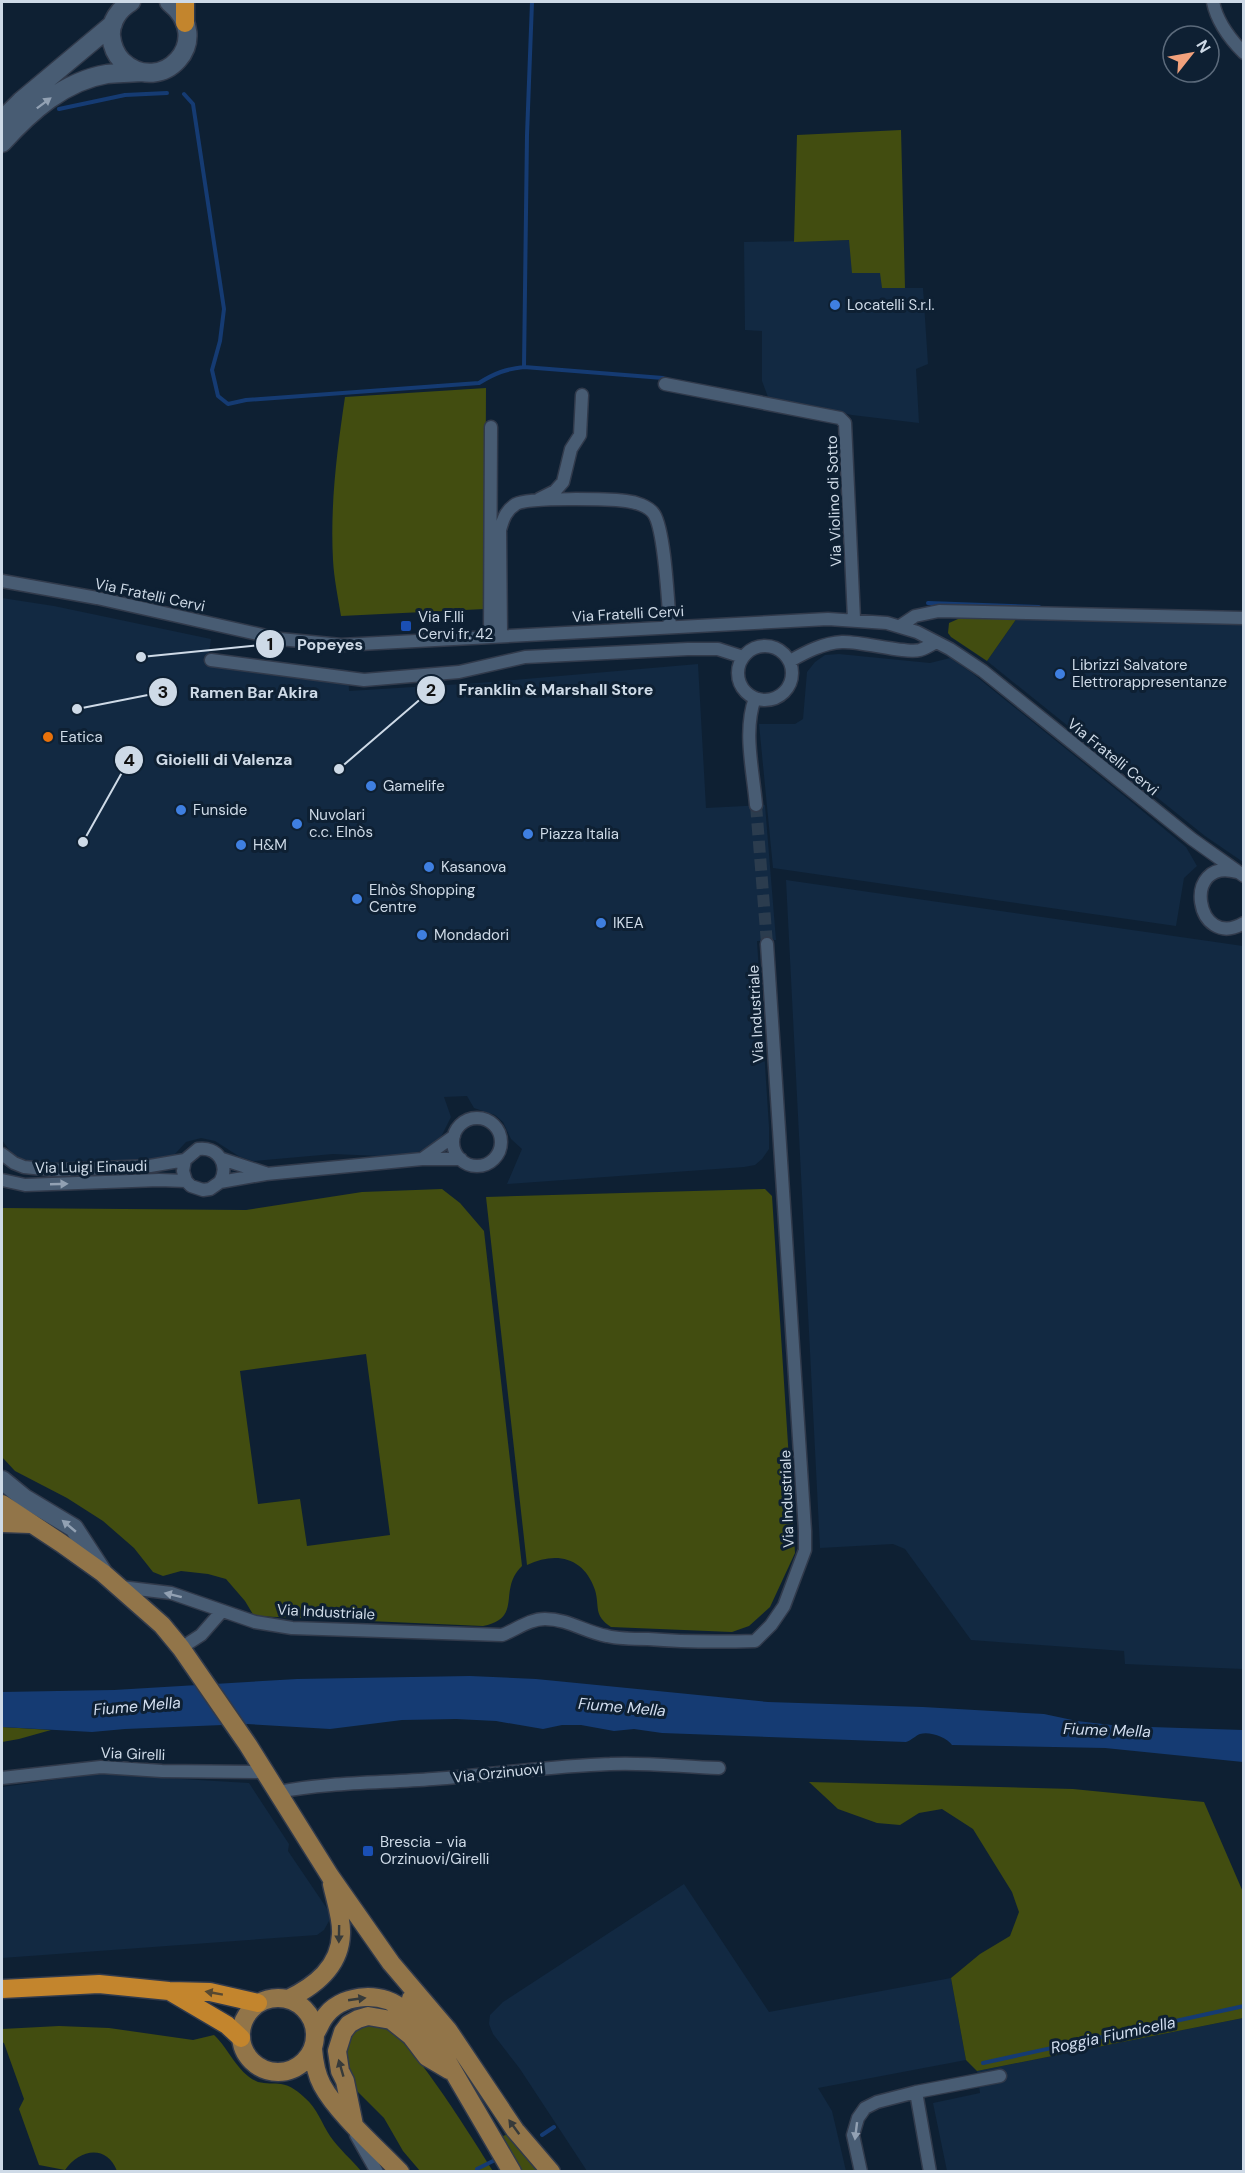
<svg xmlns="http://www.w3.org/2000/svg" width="1245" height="2173" font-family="'DM Sans',sans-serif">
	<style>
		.built { fill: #122942 }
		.green { fill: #424d10; fill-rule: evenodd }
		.water { fill: #153b73 }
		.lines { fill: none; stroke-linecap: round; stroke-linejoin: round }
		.stream { stroke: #153b73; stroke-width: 4 }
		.street-tunnel { stroke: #2b3c4e; stroke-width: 12; stroke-dasharray: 12 6; stroke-linecap: butt }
		.street-casing { stroke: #313a4b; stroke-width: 15 }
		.secondary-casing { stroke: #313a4b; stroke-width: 21 }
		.primary-casing { stroke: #313a4b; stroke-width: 21 }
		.highway-casing { stroke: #313a4b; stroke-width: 21 }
		.street { stroke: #485c73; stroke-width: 12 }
		.secondary { stroke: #485c73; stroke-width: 18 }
		.primary { stroke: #927549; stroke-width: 18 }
		.highway { stroke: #c3852d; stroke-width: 18 }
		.oneway { fill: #92a1b3 }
		.oneway2 { fill: #363a3a }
		.oneway3 { fill: #564831 }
		.shop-dot { fill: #3f7fe0; stroke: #0e2033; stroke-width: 2 }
		.transit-dot { fill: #1a4fb4; stroke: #0e2033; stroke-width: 2 }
		.food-dot { fill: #e8710a; stroke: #0e2033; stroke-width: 2 }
		.labels { text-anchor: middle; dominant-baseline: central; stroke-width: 6; stroke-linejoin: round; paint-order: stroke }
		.poi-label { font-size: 15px; fill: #cedae7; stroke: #0e2033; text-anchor: start }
		.street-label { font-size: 15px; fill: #cedae7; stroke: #0e2033 }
		.water-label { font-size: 16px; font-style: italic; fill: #d1ddef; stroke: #0e2033 }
		.leader { fill: none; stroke: #cedae7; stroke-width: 2 }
		.callout-dot { fill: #cedae7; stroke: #0e2033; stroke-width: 2 }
		.mark-label { font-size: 18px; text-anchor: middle; font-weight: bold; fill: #111 }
		.callout-label { font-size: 16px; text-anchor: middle; font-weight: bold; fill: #cedae7; stroke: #0e2033; stroke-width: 6; stroke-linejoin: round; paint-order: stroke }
	</style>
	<rect width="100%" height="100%" fill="#0e2033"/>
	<path class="built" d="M849,240L881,272L882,288H923L928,364L916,369L919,423L852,415L768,397L762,381V331L745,330L744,242Z
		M2,598L54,606L211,639L209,653L348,670L349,691L478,683L698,664L706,808L765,805L776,940L757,941L769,1127V1149L762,1159L755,1165L744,1167L507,1184L522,1149L511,1139L503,1122L495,1115L474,1108L467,1096L444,1097L451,1117L442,1135L434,1144L424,1150L407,1155L380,1156L333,1154L253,1161L240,1157L215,1141L201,1138L186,1142L175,1154L168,1158L157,1161L51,1165L22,1159L12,1154L2,1140Z
		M1017,618L1243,622V862L1205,836L987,661Z
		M839,654L930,663L950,658L972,673L1128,799L1186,847L1197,866L1184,878L1176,926L773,868L759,724H795L803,719L807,672L815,662L825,655Z
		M786,880L1243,946V1669L1125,1664L1124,1651L971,1640L905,1549L893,1544L820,1548Z
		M98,1774L249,1783L289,1844L288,1851L330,1913L329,1921L324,1930L317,1935L2,1958V1787Z
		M684,1884L769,2012L951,1978L966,2060L818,2088L832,2111L846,2171H587L520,2069L493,2034L489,2024L490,2015L503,2002Z
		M1243,2018V2171H947L933,2103L980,2093L977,2071Z"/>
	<path class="green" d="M901,130L905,288H882L880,273H852L849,240L794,242L797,135Z
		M486,388L485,609L341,616C338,597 334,579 333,560C330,505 337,451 345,397Z
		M1017,618L987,661L951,637L948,633L949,623L958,619Z
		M442,1189L460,1203L484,1231L522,1566C497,1590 524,1618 483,1626L254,1616L245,1601L226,1579L208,1574L181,1571L163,1576L153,1572L134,1548L103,1521L67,1498L15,1471L2,1457V1208L246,1210L362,1192ZM366,1354L390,1535L307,1546L300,1499L258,1504L240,1371Z
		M765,1189L772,1196L795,1553L770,1607L749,1626L732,1632L611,1627C593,1615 600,1607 595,1590C584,1557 556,1551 527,1565L486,1197Z
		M2,1727L51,1730L19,1739L2,1742Z
		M809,1782L1073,1789L1204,1802L1243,1892V2018L977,2071L966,2060L951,1978L980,1954L1010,1936L1019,1912L1012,1892L973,1829L942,1809L919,1813L900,1825L877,1823L838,1809Z
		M362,2023C369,2025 378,2025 385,2027C410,2037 476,2144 493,2171H420L403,2151L384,2118L352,2086L343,2069L348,2032Z
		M59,2026L109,2028L193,2040L214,2035C230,2050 237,2073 258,2082C266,2084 274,2083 281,2084C290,2085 299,2092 305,2098C317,2108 322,2124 330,2136C339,2149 351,2159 361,2171H117C107,2144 79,2149 65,2170L39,2165L19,2109L24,2099L4,2043L2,2042V2029Z
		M508,2134L541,2171H522L504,2141L503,2136Z"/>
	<path class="water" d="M470,1676L536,1679L768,1702L923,1707L1044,1714L1077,1721L1120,1726L1243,1730V1762L1105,1748L952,1745C947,1737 929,1731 920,1734C915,1736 912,1740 906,1742L662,1733L634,1729L614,1731L581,1725H562L543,1729L496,1721L456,1719L402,1720L330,1729L247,1724L125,1729L92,1732L2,1727V1692L114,1690L297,1679Z"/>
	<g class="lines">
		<path class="stream" d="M184,94L193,104L224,309L220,341L212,370L218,396L228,404L246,400L479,383C495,373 506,369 524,367L663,378
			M59,109L125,95L167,93
			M524,367L527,135L532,2
			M928,603L1039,607
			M983,2063L1244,2006
			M542,2135L554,2127
			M477,2169L493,2161"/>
		<path class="street-tunnel" d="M756,805L767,944"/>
		<g class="street-casing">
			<path id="street" d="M1213,2C1217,22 1230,39 1244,53
				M665,384L840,418L845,423L854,619
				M539,499L555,491L563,482L571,449L580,435L582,395
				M2,581L97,598L280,639L341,645L828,619L887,623L917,632L950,649L983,671L1192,839L1244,876
				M900,626L915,616L939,611L1244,618
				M490,636L491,427
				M501,636L500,530C503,519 506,510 516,504C529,497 608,499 626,501C635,502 649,506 654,514C665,531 668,603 670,627
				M738 673a27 27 0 1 1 54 0a27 27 0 1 1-54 0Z
				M211,660L364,680L459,672L525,657L688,649H718L743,657
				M790,661C806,652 823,643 842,642C862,641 905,654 920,650C926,648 931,645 936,642
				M755,698C743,731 753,770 756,805
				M1237,872C1181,856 1195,952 1244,923
				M453 1142a24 24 0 1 1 48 0a24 24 0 1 1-48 0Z
				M2,1154L14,1163L24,1167L54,1170L150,1166L185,1160
				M222,1159L265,1173
				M422,1159L454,1136
				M2,1180L25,1185L159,1180L186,1181
				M220,1182C230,1164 217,1146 198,1149L185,1160L183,1171L186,1181L191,1186L203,1190L210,1189L220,1182L266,1174L422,1159H461
				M121,1587L171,1593L255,1622L292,1628L502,1635C516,1630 529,1619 545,1619C568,1619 585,1632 607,1636C620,1639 635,1639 648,1639C684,1642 719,1642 755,1641L771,1625L784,1606L805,1550V1531L767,944
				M181,1648L201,1635L222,1611
				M2,1778L101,1767L162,1771L264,1772
				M278,1792C329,1782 381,1783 433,1779C492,1775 550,1766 610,1764C646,1762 683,1767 719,1768
				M916,2092L930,2172
				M356,2135L377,2172
				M861,2172L853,2135L858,2118L865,2108L877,2102L916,2092L1000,2076"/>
		</g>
		<g class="secondary-casing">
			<path id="secondary" d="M131,2C119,9 110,22 111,36C112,45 116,55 122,61C161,98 217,40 169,2
				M2,120L21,101L113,24
				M2,143C30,112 64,81 107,74C118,73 129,73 140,72
				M2,1480L24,1498L74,1528L102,1571"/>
		</g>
		<g class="primary-casing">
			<path id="primary" d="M2,1504L61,1543L103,1573L162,1625L181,1648L248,1745L330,1876L391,1963L448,2030L515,2130L551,2172
				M2,1523L30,1524
				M241 2035a37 37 0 1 1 74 0a37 37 0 1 1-74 0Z
				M288,1999C315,1986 340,1967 341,1934C342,1918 335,1899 332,1884
				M411,1999L512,2172
				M315,2034C319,2028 322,2019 327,2014C345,1993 385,1991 404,2011C409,2017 413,2025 418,2031
				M313,2049C314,2061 316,2074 322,2085C337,2113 377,2148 400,2172
				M354,2125L345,2081L340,2071L337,2051L343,2032L349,2024L358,2019L368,2016L391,2020L411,2036L427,2057L449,2070"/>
		</g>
		<g class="highway-casing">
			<path id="highway" d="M185,2V23
				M2,1989L99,1984L169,1991L210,1992L258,2003
				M171,1992L227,2025L241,2038"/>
		</g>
		<use href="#street" class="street"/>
		<use href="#secondary" class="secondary"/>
		<use href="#primary" class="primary"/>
		<use href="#highway" class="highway"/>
	</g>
	<defs><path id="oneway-solid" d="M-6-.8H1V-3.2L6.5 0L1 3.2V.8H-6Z" transform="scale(1.5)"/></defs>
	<g class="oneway">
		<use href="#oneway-solid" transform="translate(44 103) rotate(-37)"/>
		<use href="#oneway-solid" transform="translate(59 1184) rotate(-2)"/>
		<use href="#oneway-solid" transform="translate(69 1526) rotate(-140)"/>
		<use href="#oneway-solid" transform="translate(173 1595) rotate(-166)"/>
		<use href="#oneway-solid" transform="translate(856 2131) rotate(97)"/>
	</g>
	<g class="oneway2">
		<use href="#oneway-solid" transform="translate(339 1934) rotate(91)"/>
		<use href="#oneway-solid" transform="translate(357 1999) rotate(-8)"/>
		<use href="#oneway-solid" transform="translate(341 2068) rotate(-106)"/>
		<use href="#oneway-solid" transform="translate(514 2127) rotate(-126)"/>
	</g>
	<use class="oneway3" href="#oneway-solid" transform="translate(214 1993) rotate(-170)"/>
	<g class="shop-dot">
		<circle cx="835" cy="305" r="6"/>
		<circle cx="1060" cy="674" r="6"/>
		<circle cx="371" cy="786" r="6"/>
		<circle cx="181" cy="810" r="6"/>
		<circle cx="297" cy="824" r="6"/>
		<circle cx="528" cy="834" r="6"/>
		<circle cx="241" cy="845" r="6"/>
		<circle cx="429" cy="867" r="6"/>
		<circle cx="357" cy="899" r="6"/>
		<circle cx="601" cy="923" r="6"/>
		<circle cx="422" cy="935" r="6"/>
	</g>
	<g class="transit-dot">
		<rect x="400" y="620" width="12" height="12" rx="3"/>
		<rect x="362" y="1845" width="12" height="12" rx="3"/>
	</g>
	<circle class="food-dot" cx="48" cy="737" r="6"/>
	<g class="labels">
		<g class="poi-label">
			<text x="847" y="305">Locatelli S.r.l.</text>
			<text x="418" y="617">Via F.lli<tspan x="418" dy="17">Cervi fr. 42</tspan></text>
			<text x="1072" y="665">Librizzi Salvatore<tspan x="1072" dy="17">Elettrorappresentanze</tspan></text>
			<text x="60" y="737">Eatica</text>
			<text x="383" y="786">Gamelife</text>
			<text x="193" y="810">Funside</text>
			<text x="309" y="815">Nuvolari<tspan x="309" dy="17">c.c. Elnòs</tspan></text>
			<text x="540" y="834">Piazza Italia</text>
			<text x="253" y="845">H&amp;M</text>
			<text x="441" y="867">Kasanova</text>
			<text x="369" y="890">Elnòs Shopping<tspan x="369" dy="17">Centre</tspan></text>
			<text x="613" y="923">IKEA</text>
			<text x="434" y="935">Mondadori</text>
			<text x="380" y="1842">Brescia - via<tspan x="380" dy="17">Orzinuovi/Girelli</tspan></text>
		</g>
		<g class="street-label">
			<text transform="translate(834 501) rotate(-92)">Via Violino di Sotto</text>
			<text transform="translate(150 595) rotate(12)">Via Fratelli Cervi</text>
			<text transform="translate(628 614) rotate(-3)">Via Fratelli Cervi</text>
			<text transform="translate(1113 757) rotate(39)">Via Fratelli Cervi</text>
			<text transform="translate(756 1014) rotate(-93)">Via Industriale</text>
			<text transform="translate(91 1167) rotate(-1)">Via Luigi Einaudi</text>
			<text transform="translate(787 1499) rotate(-92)">Via Industriale</text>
			<text transform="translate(326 1612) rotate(3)">Via Industriale</text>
			<text transform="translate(133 1754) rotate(2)">Via Girelli</text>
			<text transform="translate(498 1773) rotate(-6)">Via Orzinuovi</text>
		</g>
		<g class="water-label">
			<text transform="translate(137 1706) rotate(-5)">Fiume Mella</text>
			<text transform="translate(622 1707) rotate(5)">Fiume Mella</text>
			<text transform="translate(1107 1730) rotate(2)">Fiume Mella</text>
			<text transform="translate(1113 2035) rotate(-12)">Roggia Fiumicella</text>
		</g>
	</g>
	<path class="leader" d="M141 657L270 644M339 769L431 690M77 709L163 692M83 842L129 760"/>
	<g class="callout-dot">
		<circle cx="141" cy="657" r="6"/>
		<circle cx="339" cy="769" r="6"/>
		<circle cx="77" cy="709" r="6"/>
		<circle cx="83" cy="842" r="6"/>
		<circle cx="270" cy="644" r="15"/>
		<circle cx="431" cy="690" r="15"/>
		<circle cx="163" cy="692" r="15"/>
		<circle cx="129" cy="760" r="15"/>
	</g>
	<g class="mark-label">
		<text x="270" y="650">1</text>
		<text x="431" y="696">2</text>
		<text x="163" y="698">3</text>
		<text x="129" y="766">4</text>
	</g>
	<g class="callout-label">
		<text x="330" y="650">Popeyes</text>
		<text x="556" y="695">Franklin &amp; Marshall Store</text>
		<text x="254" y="698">Ramen Bar Akira</text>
		<text x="224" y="765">Gioielli di Valenza</text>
	</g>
	<rect width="1245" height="2173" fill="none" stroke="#cedae7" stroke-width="6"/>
	<g transform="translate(1191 54) rotate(59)"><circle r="28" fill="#0e2033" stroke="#5b6a7b" stroke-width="1.5"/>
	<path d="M0-4.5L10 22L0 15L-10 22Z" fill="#f1a17c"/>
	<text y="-9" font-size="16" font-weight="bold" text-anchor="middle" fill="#cedae7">N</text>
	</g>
</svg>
